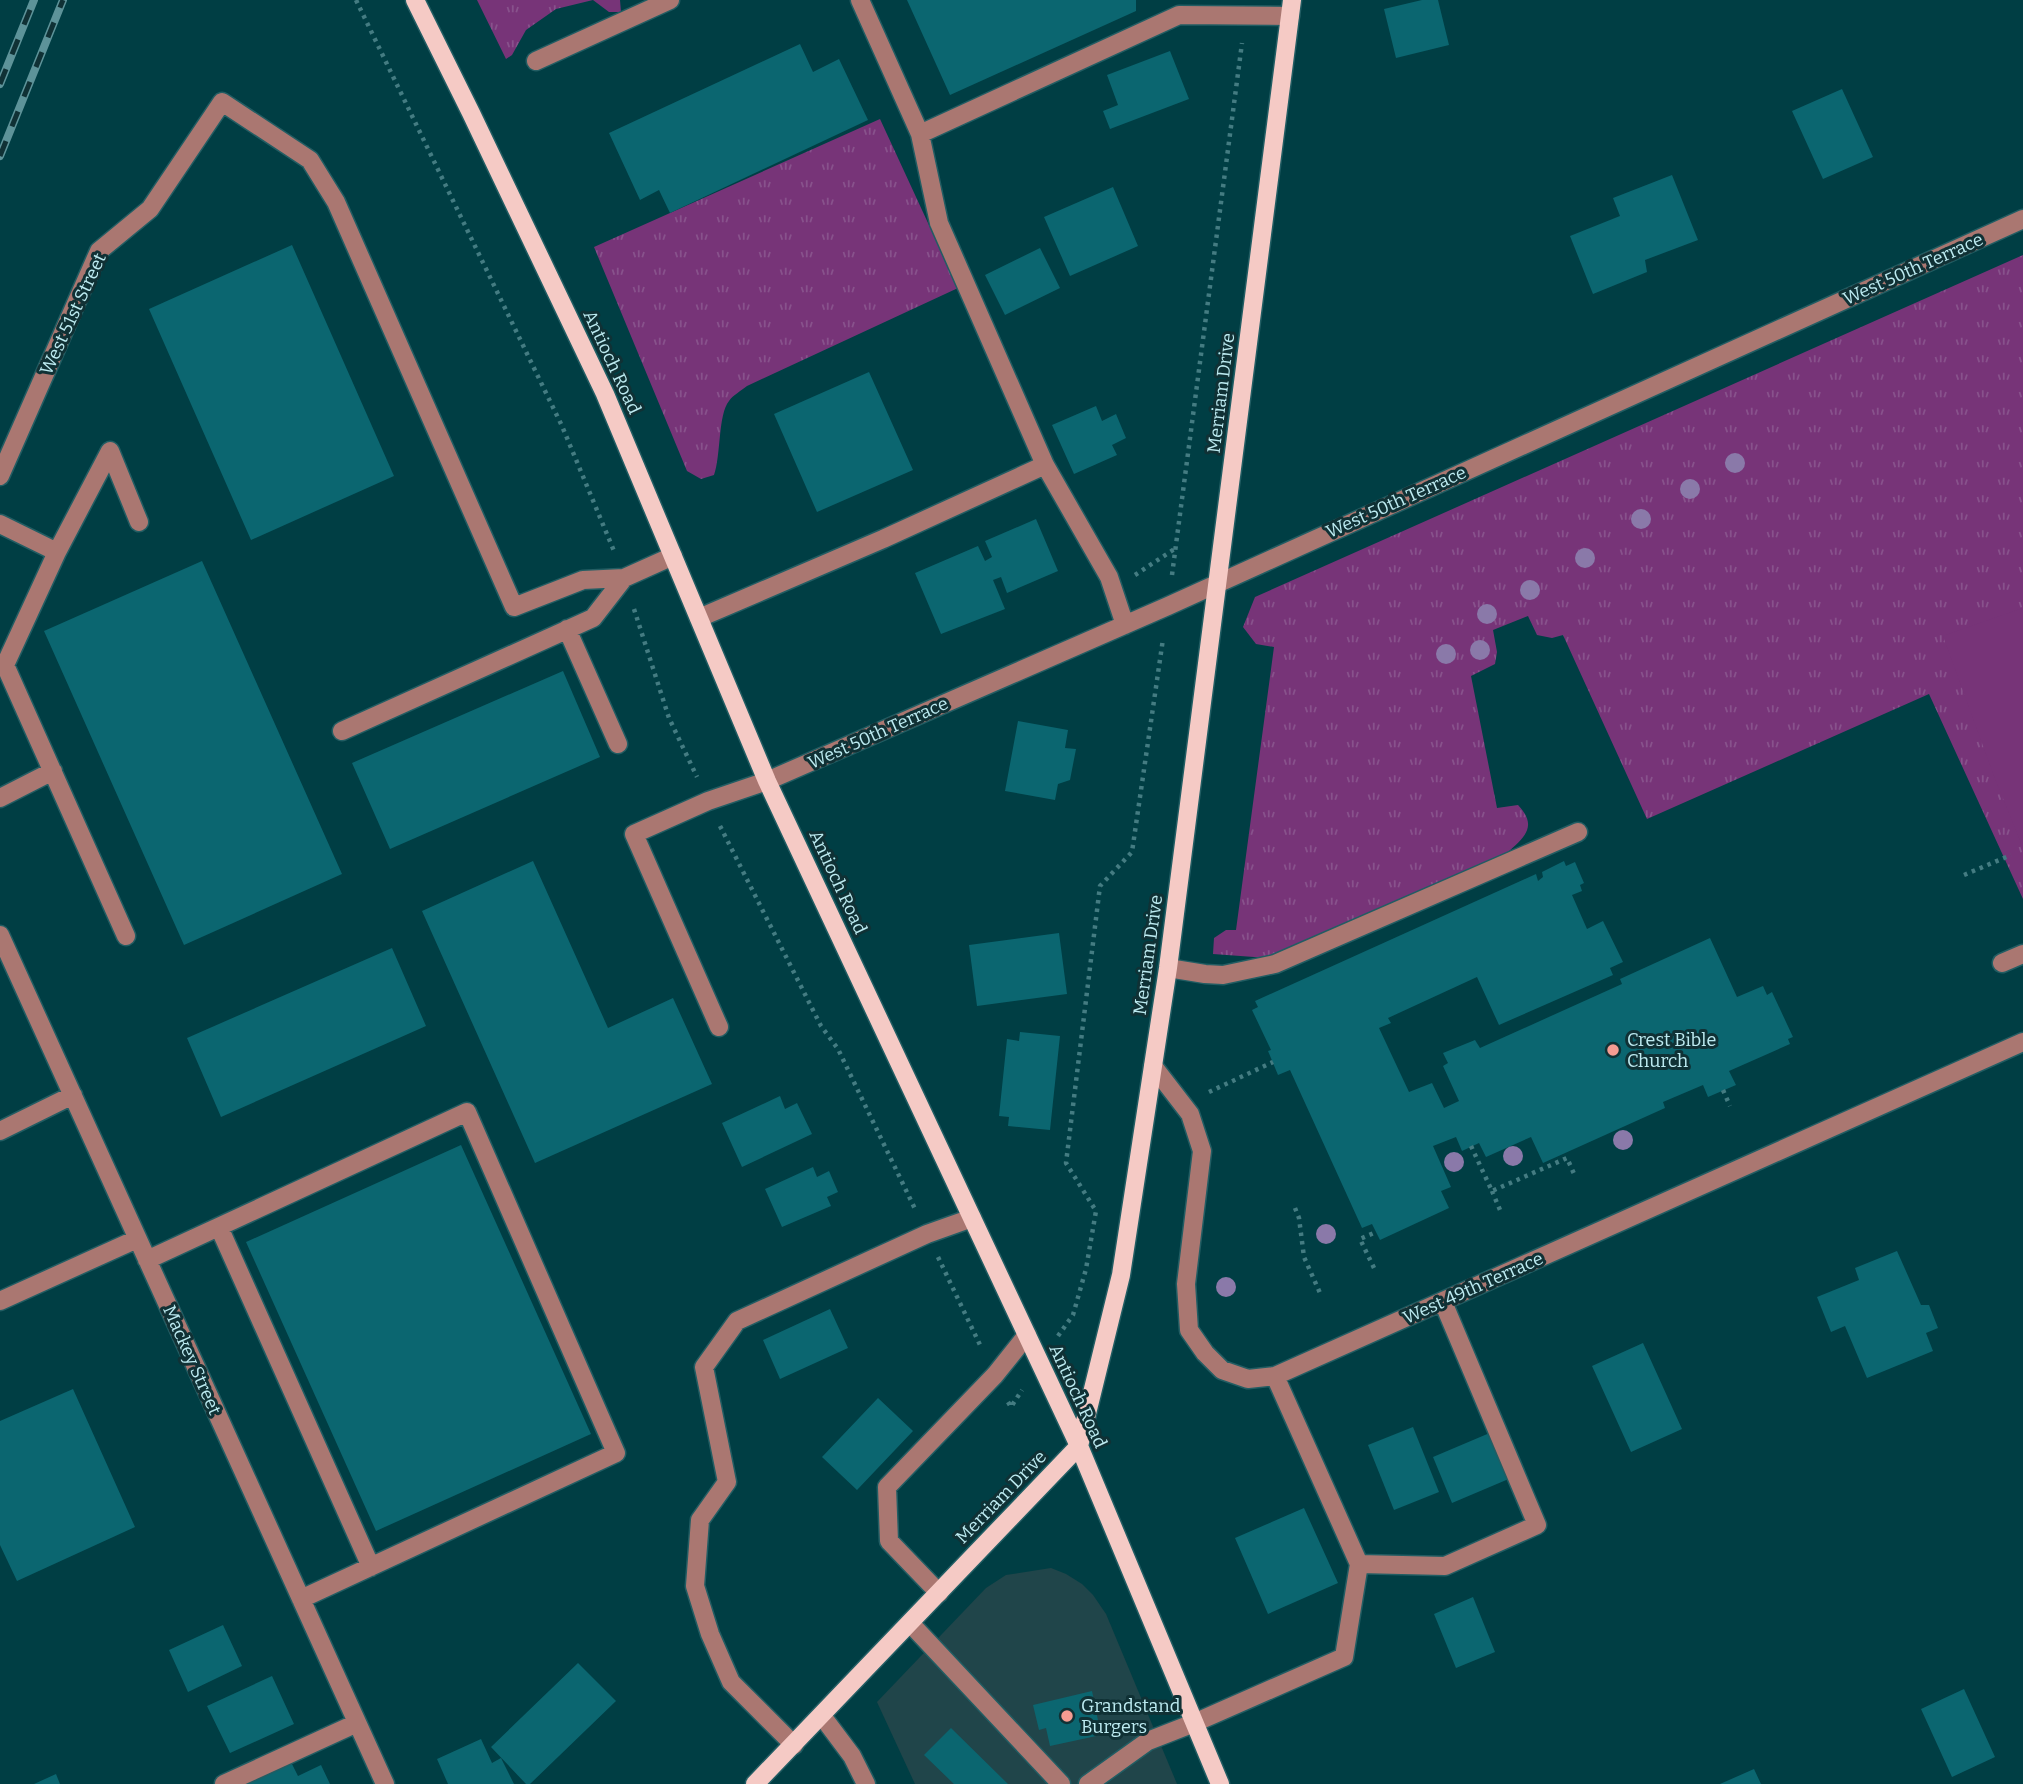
<svg xmlns="http://www.w3.org/2000/svg" width="2023" height="1784" font-family="Bitter,serif">
	<style>
		.built { fill: #20454a }
		.grass { fill: url(#grass-tufts) }
		.pitch { fill: #773478 }
		.building { fill: #0b6670 }
		.lines { fill: none; stroke-linecap: round; stroke-linejoin: round }
		.minor-casing { stroke: #225d63; stroke-width: 21 }
		.major-casing { stroke: #225d63; stroke-width: 21 }
		.path { stroke: #447c82; stroke-width: 4.5; stroke-dasharray: 3.5 5; stroke-linecap: butt }
		.minor { stroke: #aa7771; stroke-width: 18 }
		.major { stroke: #f5cac5; stroke-width: 18 }
		.rail-casing { stroke: #5d9399; stroke-width: 8 }
		.rail { stroke: #103135; stroke-width: 5; stroke-dasharray: 16; stroke-linecap: butt }
		.tree { fill: #8a79a9 }
		.poi-dot { fill: #f59c92; stroke: #103135; stroke-width: 2.5 }
		.labels { text-anchor: middle; dominant-baseline: central; stroke-width: 6; stroke-linejoin: round; paint-order: stroke }
		.street-label { font-size: 18px; fill: #bdebf1; stroke: #103135 }
		.poi-label { font-size: 18px; fill: #bdebf1; stroke: #103135; text-anchor: start }
	</style>
	<defs>
		<pattern id="grass-tufts" width="24" height="20" patternUnits="userSpaceOnUse" patternTransform="scale(1.75)"><rect width="24" height="20" fill="#773478"/><path d="M3 7l-1-3M5 7V3M7 7l1-3M15 17l-1-3M17 17v-4M19 17l1-3" fill="none" stroke="#88528c"/></pattern>
	</defs>
	<rect width="100%" height="100%" fill="#003e44"/>
	<path class="built" d="M1051,1568L1066,1574L1082,1584L1093,1595L1106,1614L1177,1784H915L877,1702L986,1588L1006,1575Z"/>
	<path class="grass" d="M477,0H620L621,12H609L593,0L556,9L526,30L512,55L506,59Z
		M880,119L958,288L747,386C741,391 733,395 729,401C718,414 721,456 714,475L701,479L687,471L594,247Z
		M2023,255V899L1929,694L1647,819L1563,635L1552,638L1537,635L1528,616L1493,630L1497,652L1495,664L1471,676L1497,808L1518,805C1538,826 1525,837 1507,853L1268,958L1213,954L1214,938L1226,930H1236L1274,647L1256,644L1243,627L1255,597Z"/>
	<path class="pitch" d="M2023,608V848L1994,776L1943,636Z"/>
	<path class="building" d="M907,0H1136V11L950,95Z
		M1422,0H1438L1449,45L1396,58L1384,9Z
		M800,44L813,72L839,59L868,120L670,213L659,190L640,200L609,133Z
		M1170,51L1189,99L1110,129L1103,111L1118,105L1107,75Z
		M1842,89L1873,157L1823,179L1792,111Z
		M1672,175L1698,240L1645,260L1647,272L1593,294L1570,236L1620,216L1613,198Z
		M1113,187L1138,246L1070,276L1044,217Z
		M292,245L394,476L251,540L149,309Z
		M1040,248L1060,288L1005,315L985,275Z
		M869,372L913,470L817,512L774,414Z
		M1096,406L1102,421L1116,414L1126,438L1112,445L1117,455L1074,474L1052,425Z
		M1036,519L1058,571L1007,593L1001,577L993,580L1005,609L941,634L915,573L978,546L985,561L992,557L985,541Z
		M202,561L342,874L184,945L44,631Z
		M563,671L600,757L390,849L352,763Z
		M1018,721L1068,730L1065,748L1076,749L1070,780L1058,784L1055,800L1005,791Z
		M533,861L608,1028L673,998L712,1084L535,1163L422,911Z
		M1564,861L1566,866L1575,862L1584,883L1580,885L1582,891L1572,895L1587,929L1603,921L1623,962L1610,968L1613,975L1499,1025L1477,977L1388,1018L1391,1023L1379,1028L1409,1092L1432,1083L1444,1108L1459,1101L1443,1066L1448,1063L1443,1053L1475,1040L1480,1048L1622,984L1620,979L1710,938L1737,997L1763,986L1767,995L1772,992L1793,1037L1788,1039L1790,1044L1729,1071L1736,1085L1708,1097L1703,1085L1663,1102L1665,1108L1543,1163L1531,1137L1486,1157L1479,1143L1462,1151L1456,1137L1433,1146L1451,1187L1441,1191L1449,1208L1380,1240L1372,1224L1362,1228L1290,1070L1278,1075L1268,1051L1271,1050L1252,1010L1258,1007L1255,1001L1536,874L1538,881L1543,877L1542,872Z
		M1059,933L1067,994L977,1006L969,945Z
		M392,948L426,1026L221,1117L187,1038Z
		M1020,1032L1060,1036L1050,1130L1008,1126L1009,1117L999,1116L1007,1039L1019,1041Z
		M780,1096L785,1109L797,1103L812,1134L742,1167L722,1123Z
		M461,1145L591,1434L376,1531L246,1242Z
		M813,1167L817,1177L829,1171L838,1192L827,1197L831,1206L782,1227L765,1189Z
		M1897,1251L1921,1305H1929L1938,1328L1926,1333L1933,1351L1867,1378L1845,1326L1831,1332L1817,1297L1859,1280L1855,1268Z
		M830,1309L848,1348L780,1379L763,1340Z
		M1643,1343L1682,1429L1631,1452L1592,1366Z
		M73,1389L135,1527L17,1581L0,1545V1421Z
		M878,1398L913,1431L857,1490L822,1457Z
		M1413,1427L1439,1492L1394,1510L1368,1445Z
		M1492,1432L1511,1478L1452,1503L1433,1457Z
		M1304,1508L1338,1583L1268,1614L1235,1538Z
		M1473,1597L1495,1652L1456,1668L1434,1614Z
		M223,1625L242,1666L188,1692L169,1650Z
		M578,1663L616,1701L530,1784H526L491,1747Z
		M272,1676L294,1724L230,1753L207,1706Z
		M1964,1689L1995,1757L1952,1777L1921,1709Z
		M1092,1691L1101,1735L1050,1746L1046,1728L1039,1730L1033,1705Z
		M951,1728L1008,1784H954L924,1755Z
		M481,1739L492,1763L501,1758L514,1784H448L437,1759Z
		M291,1762L298,1776L321,1765L330,1784H243Z
		M1754,1769L1761,1784H1720Z
		M56,1774L60,1784H34Z"/>
	<g class="lines">
		<g class="minor-casing">
			<path id="minor" d="M860,0L920,134L1179,15L1290,16
				M536,61L670,0
				M920,134L939,223L1045,465L1109,577L1125,625
				M0,476L99,251L150,209L222,102L310,160L336,202L514,607L583,580L624,578L673,556
				M0,524L57,552L110,451L139,522
				M57,552L5,665L126,936
				M699,618L883,539L1045,465
				M567,629L618,744
				M342,731L593,618L624,578
				M0,798L53,771
				M0,935L385,1784
				M2002,963L2023,954
				M1168,968L1205,974L1223,975L1275,964L1578,832
				M719,1027L634,834L708,801L767,781L1168,606L2023,219
				M1153,1066L1190,1114L1202,1151L1186,1284L1189,1330L1205,1353L1222,1370L1248,1379L1275,1376L2023,1042
				M0,1131L73,1095
				M219,1227L371,1567
				M147,1260L467,1112L616,1453L301,1599
				M0,1301L137,1239
				M1359,1564L1445,1566L1537,1525L1443,1302
				M939,1593L889,1541L887,1487L995,1375L1027,1335
				M910,1623L1061,1784
				M822,1716L852,1756L866,1784
				M794,1745L731,1682L710,1634L695,1586L700,1520L727,1482L704,1367L737,1321L927,1234L972,1218
				M224,1784L357,1723
				M1088,1784L1148,1741L1194,1723L1344,1657L1359,1564L1275,1376"/>
		</g>
		<g class="major-casing">
			<path id="major" d="M415,0L471,113L605,394L767,781L1079,1446L1220,1784
				M755,1784L1079,1446L1121,1275L1168,968L1292,0"/>
		</g>
		<path class="path" d="M356,0L562,426L614,551
			M1135,575L1176,548
			M1172,575L1242,43
			M634,609L669,718L697,777
			M720,826L821,1026L838,1049L916,1211
			M1964,875L2011,855
			M1723,1090L1730,1106
			M1209,1092L1273,1062
			M1471,1146L1492,1191L1567,1158L1575,1176
			M1492,1191L1500,1210
			M1295,1208L1299,1218L1304,1257L1320,1293
			M938,1257L981,1347
			M1374,1268L1360,1239L1376,1232
			M1058,1336L1073,1315L1086,1269L1096,1211L1066,1163L1100,886L1132,852L1163,639
			M1008,1402L1011,1407L1022,1390"/>
		<use href="#minor" class="minor"/>
		<use href="#major" class="major"/>
		<g class="rail-casing">
			<path id="rail" d="M0,84L34,0
				M0,156L63,0"/>
		</g>
		<use href="#rail" class="rail"/>
	</g>
	<g class="tree">
		<circle cx="1735" cy="463" r="10"/>
		<circle cx="1690" cy="489" r="10"/>
		<circle cx="1641" cy="519" r="10"/>
		<circle cx="1585" cy="558" r="10"/>
		<circle cx="1530" cy="590" r="10"/>
		<circle cx="1487" cy="614" r="10"/>
		<circle cx="1480" cy="650" r="10"/>
		<circle cx="1446" cy="654" r="10"/>
		<circle cx="1623" cy="1140" r="10"/>
		<circle cx="1513" cy="1156" r="10"/>
		<circle cx="1454" cy="1162" r="10"/>
		<circle cx="1326" cy="1234" r="10"/>
		<circle cx="1226" cy="1287" r="10"/>
	</g>
	<g class="poi-dot">
		<circle cx="1613" cy="1050" r="7"/>
		<circle cx="1067" cy="1716" r="7"/>
	</g>
	<g class="labels">
		<g class="street-label">
			<text transform="translate(1913 269) rotate(-24)">West 50th Terrace</text>
			<text transform="translate(73 314) rotate(-65)">West 51st Street</text>
			<text transform="translate(612 362) rotate(65)">Antioch Road</text>
			<text transform="translate(1221 393) rotate(-83)">Merriam Drive</text>
			<text transform="translate(1396 502) rotate(-24)">West 50th Terrace</text>
			<text transform="translate(878 733) rotate(-24)">West 50th Terrace</text>
			<text transform="translate(838 882) rotate(65)">Antioch Road</text>
			<text transform="translate(1148 955) rotate(-82)">Merriam Drive</text>
			<text transform="translate(1473 1288) rotate(-24)">West 49th Terrace</text>
			<text transform="translate(192 1360) rotate(66)">Mackey Street</text>
			<text transform="translate(1078 1396) rotate(65)">Antioch Road</text>
			<text transform="translate(1001 1497) rotate(-46)">Merriam Drive</text>
		</g>
		<g class="poi-label">
			<text x="1627" y="1040">Crest Bible<tspan x="1627" dy="21">Church</tspan></text>
			<text x="1081" y="1706">Grandstand<tspan x="1081" dy="21">Burgers</tspan></text>
		</g>
	</g>
</svg>
